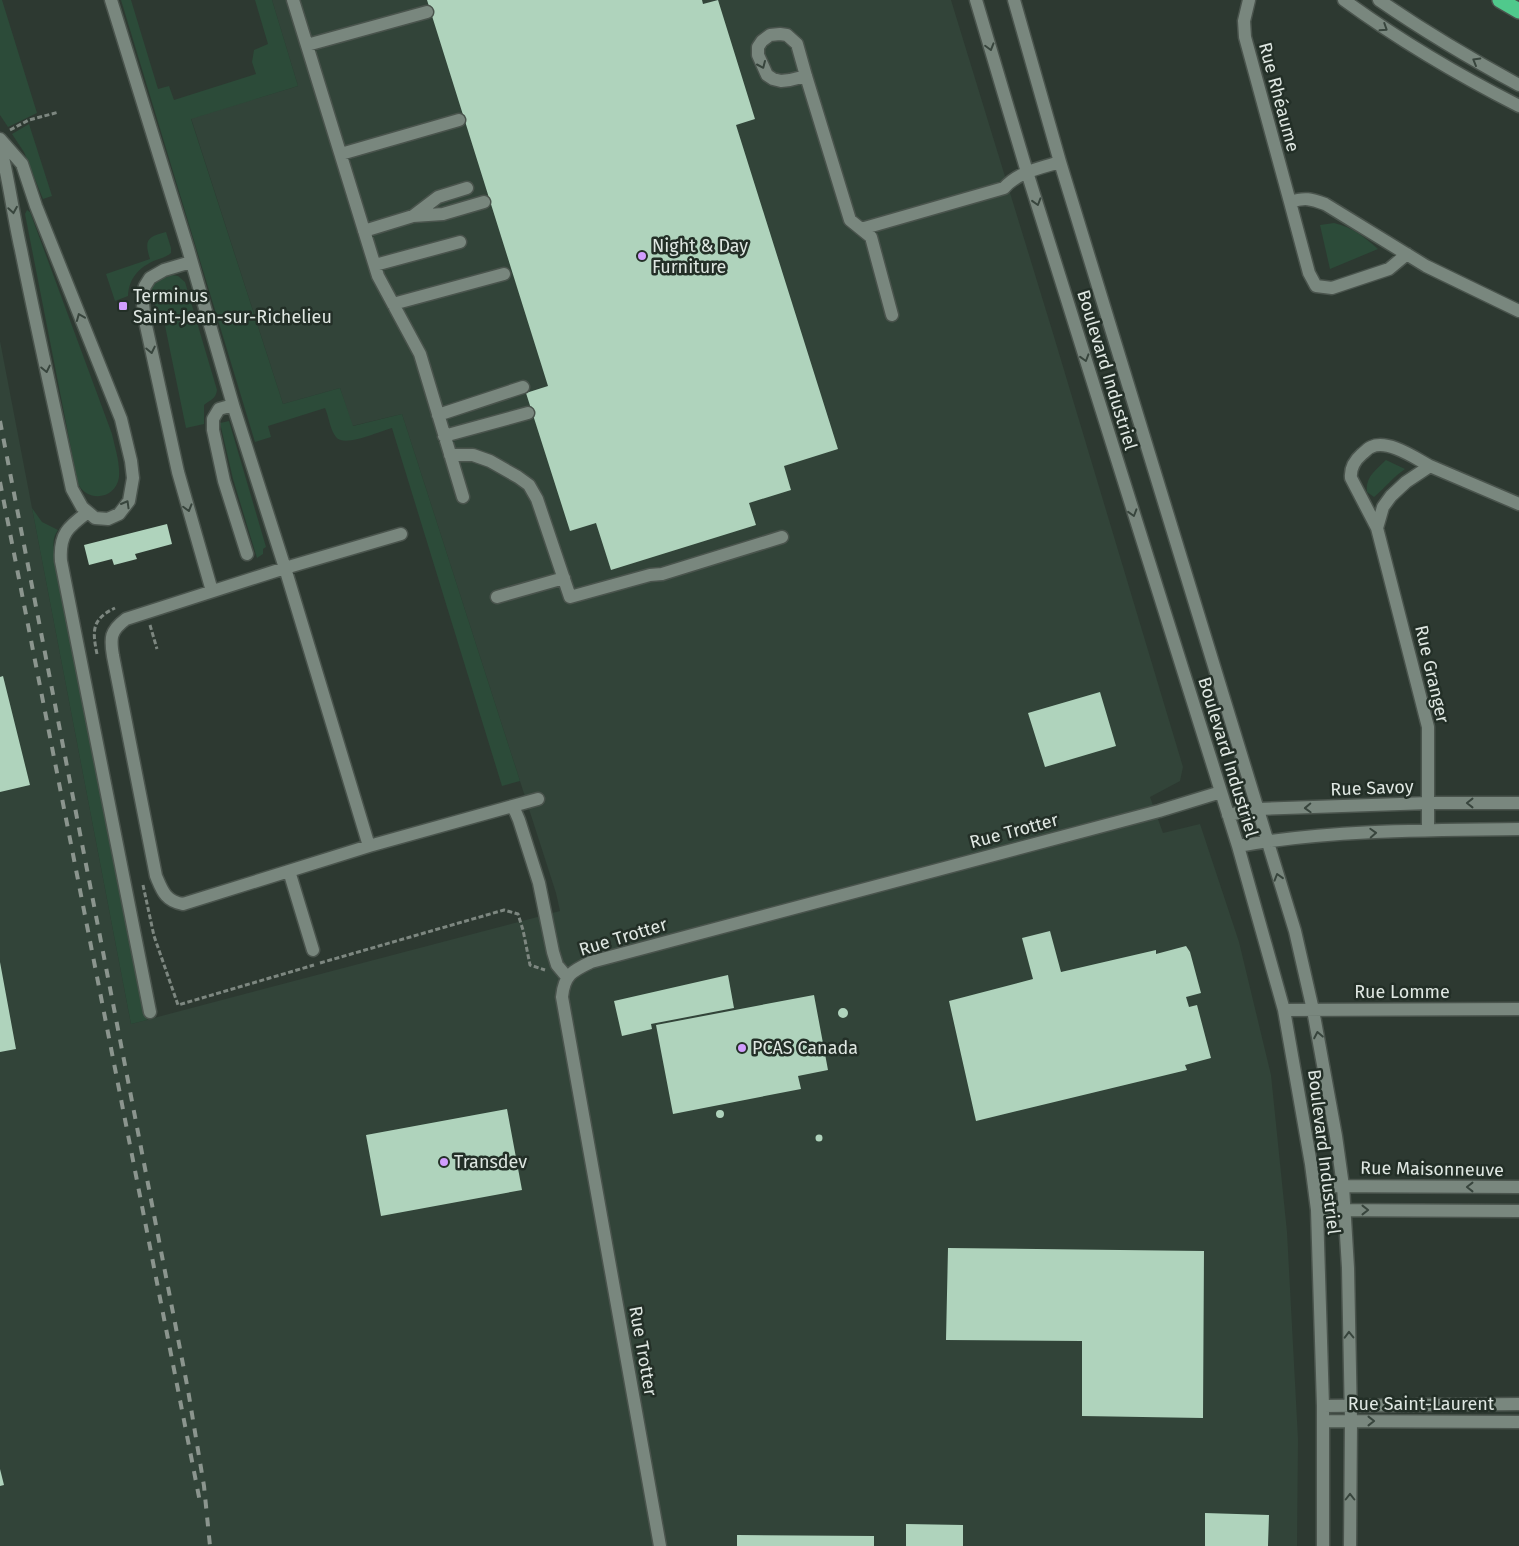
<svg xmlns="http://www.w3.org/2000/svg" width="1519" height="1546" font-family="'Fira Sans',sans-serif">
	<style>
		.built { fill: #324439 }
		.green { fill: #2c4b39 }
		.building { fill: #afd3bc }
		.lines { fill: none; stroke-linecap: round; stroke-linejoin: round }
		.minor-casing { stroke: #4a544d; stroke-width: 15 }
		.highway-casing { stroke: #4a544d; stroke-width: 18 }
		.path { stroke: #7d8780; stroke-width: 3; stroke-dasharray: 5 2.5; stroke-linecap: butt }
		.minor { stroke: #79877e; stroke-width: 12 }
		.highway { stroke: #50c98c; stroke-width: 15 }
		.rail { stroke: #8b958e; stroke-width: 4; stroke-dasharray: 9 9; stroke-linecap: butt }
		.oneway { stroke: #38453d }
		.poi-dot { fill: #d19dfe; stroke: #232f27; stroke-width: 2 }
		.labels { text-anchor: middle; dominant-baseline: central; stroke-width: 5; stroke-linejoin: round; paint-order: stroke }
		.street-label { font-size: 18px; fill: #dfe7e2; stroke: #232f27 }
		.poi-label { font-size: 18px; fill: #dfe7e2; stroke: #232f27; text-anchor: start }
	</style>
	<rect width="100%" height="100%" fill="#2d3931"/>
	<path class="built" d="M272,0H951L1052,330L1183,767L1180,781L1150,797L1163,833L1200,824L1239,942L1271,1075L1287,1232L1298,1439L1297,1546H0V341L131,1024L560,911L556,893L402,414L352,426L340,388L283,404L191,118L298,86Z"/>
	<path class="green" d="M0,0H2L37,113L8,127L0,115Z
		M121,0H131L158,89L169,86L174,100L256,74L252,62L254,50L268,44L255,0H272L298,86L191,119L283,404L340,388L353,426L402,414L520,781L502,786L392,428C380,431 344,448 336,437C330,430 329,417 325,408L268,426L271,437L255,442Z
		M29,124L52,196L43,199L24,152L12,134Z
		M27,210L30,212L112,434C115,448 120,462 119,477C116,499 88,503 78,484L25,214Z
		M1334,223C1354,228 1363,236 1378,249L1330,269L1320,225Z
		M166,232L171,248V253C166,257 162,258 156,260C139,267 129,278 128,296L115,301L106,274L150,259C144,240 147,237 166,232Z
		M172,275L178,276L185,282L217,390C216,399 210,400 204,405V424L186,428L163,316C147,296 144,283 172,275Z
		M229,421L266,547L263,549V554L257,558L233,479L220,423Z
		M1386,460L1405,469C1393,477 1385,488 1374,497L1367,492C1365,477 1376,470 1386,460Z
		M32,508L42,522L58,530C53,537 53,543 54,551L147,1020L131,1024Z"/>
	<path class="building" d="M427,0H702L703,4L718,0L755,119L736,125L838,449L784,466L791,490L749,503L756,525L611,570L596,523L570,531L526,393L548,386Z
		M167,524L172,544L135,554L137,559L114,565L112,559L89,565L84,545Z
		M3,676L30,785L0,792V677Z
		M1100,692L1116,746L1045,767L1028,713Z
		M1050,931L1061,972L1156,950V954L1186,946L1190,952L1201,993L1186,997L1189,1007L1197,1005L1211,1058L1185,1065L1187,1070L976,1121L949,1001L1033,979L1022,938Z
		M0,962L16,1049L0,1052Z
		M728,975L734,1008L651,1024L652,1029L622,1036L614,1001Z
		M814,995L828,1070L798,1076L801,1089L673,1114L656,1025Z
		M838 1013a5 5 0 1 1 10 0a5 5 0 1 1-10 0Z
		M507,1109L522,1190L381,1216L366,1135Z
		M716 1114a4 4 0 1 1 8 0a4 4 0 1 1-8 0Z
		M815.5 1138a3.5 3.5 0 1 1 7 0a3.5 3.5 0 1 1-7 0Z
		M948,1248L1204,1251L1203,1418L1082,1416V1341L946,1340Z
		M0,1469L4,1485L0,1486Z
		M1205,1513L1269,1515L1268,1546H1205Z
		M906,1524L963,1525V1546H906Z
		M737,1535L874,1536V1546H737Z"/>
	<g class="lines">
		<g class="minor-casing">
			<path id="minor" d="M111,0L188,249L233,405L285,568L369,846
				M293,0L378,276L420,354L463,497
				M976,0L1027,172L1238,846L1284,1010L1311,1164L1317,1210L1323,1406V1546
				M1014,0L1060,162L1295,931L1313,1010L1336,1136L1343,1186L1348,1268L1351,1421L1350,1546
				M1249,0L1244,21L1245,37L1290,202C1305,197 1311,199 1325,204L1426,266L1519,311
				M1344,0C1399,40 1458,75 1519,106
				M1379,0C1424,31 1471,59 1519,85
				M307,45L427,12
				M806,76L790,80L781,81L773,79L767,75L758,55V47L762,41L770,35L780,34L787,35L797,44L806,76L850,220L871,237L892,315
				M0,139L22,164L36,206L121,419L131,461L133,478L129,501L119,514L108,519L95,518L82,507L72,489C55,409 37,330 21,250C13,215 9,180 0,145
				M341,154L459,120
				M1290,202L1309,273L1316,286L1332,288L1389,269L1407,254
				M413,216L443,214L484,202
				M861,229L1004,188C1018,172 1040,168 1060,162
				M364,231L413,216L438,197L467,188
				M191,262L164,270L150,278L145,286L142,296L145,321L178,472L212,591
				M375,265L460,242
				M393,304L504,274
				M233,405L219,409L213,419V430L224,481L247,554
				M438,415L523,387
				M444,436L528,413
				M450,455H473L490,461L518,477L529,485L537,499L570,597L650,575L662,574L782,537
				M88,512C68,527 59,534 61,561L150,1012
				M1377,528L1351,478C1350,468 1354,461 1362,454C1365,452 1368,448 1371,447C1388,439 1415,458 1430,466
				M401,534L285,568L126,619C110,631 110,638 113,656L156,876C162,890 165,901 183,904L369,846L538,799
				M497,597L564,578
				M513,806L519,820L539,883L553,952L557,965L567,977
				M1228,815L1259,809L1429,803H1519
				M1428,830V727L1377,528L1383,507L1391,496L1406,482L1430,466L1519,504
				M1238,846C1330,830 1425,830 1519,829
				M289,871L313,950
				M1284,1010L1519,1009
				M1314,1186L1519,1187
				M1317,1210L1519,1211
				M1323,1406L1519,1404
				M1323,1421L1519,1422
				M660,1546L562,997C564,975 572,971 591,962L1159,811L1221,792"/>
		</g>
		<g class="highway-casing">
			<path id="highway" d="M1500,0L1519,11"/>
		</g>
		<path class="path" d="M10,130L29,120L59,112
			M150,625L157,649
			M97,654C92,630 92,619 115,608
			M143,885L154,936L178,1005L314,965
			M320,963L504,910L518,914L523,930L530,965L545,970"/>
		<use href="#minor" class="minor"/>
		<use href="#highway" class="highway"/>
		<path class="rail" d="M0,421L188,1390L204,1486L210,1546
			M0,482L200,1502"/>
	</g>
	<defs><path id="oneway-chevron" d="M-2-3.5L2.5 0L-2 3.5" fill="none" stroke-width="1.6" stroke-linecap="round" stroke-linejoin="round" transform="scale(1.25)"/></defs>
	<g class="oneway">
		<use href="#oneway-chevron" transform="translate(1384 28) rotate(33)"/>
		<use href="#oneway-chevron" transform="translate(990 47) rotate(74)"/>
		<use href="#oneway-chevron" transform="translate(1476 61) rotate(-150)"/>
		<use href="#oneway-chevron" transform="translate(762 65) rotate(66)"/>
		<use href="#oneway-chevron" transform="translate(1037 202) rotate(73)"/>
		<use href="#oneway-chevron" transform="translate(13 210) rotate(81)"/>
		<use href="#oneway-chevron" transform="translate(80 317) rotate(-112)"/>
		<use href="#oneway-chevron" transform="translate(151 350) rotate(78)"/>
		<use href="#oneway-chevron" transform="translate(1085 358) rotate(73)"/>
		<use href="#oneway-chevron" transform="translate(46 369) rotate(78)"/>
		<use href="#oneway-chevron" transform="translate(126 504) rotate(-60)"/>
		<use href="#oneway-chevron" transform="translate(188 508) rotate(74)"/>
		<use href="#oneway-chevron" transform="translate(1133 513) rotate(73)"/>
		<use href="#oneway-chevron" transform="translate(1470 803) rotate(180)"/>
		<use href="#oneway-chevron" transform="translate(1308 808) rotate(178)"/>
		<use href="#oneway-chevron" transform="translate(1373 833) rotate(-3)"/>
		<use href="#oneway-chevron" transform="translate(1278 877) rotate(-107)"/>
		<use href="#oneway-chevron" transform="translate(1318 1035) rotate(-101)"/>
		<use href="#oneway-chevron" transform="translate(1470 1187) rotate(-180)"/>
		<use href="#oneway-chevron" transform="translate(1365 1210)"/>
		<use href="#oneway-chevron" transform="translate(1349 1335) rotate(-91)"/>
		<use href="#oneway-chevron" transform="translate(1371 1421)"/>
		<use href="#oneway-chevron" transform="translate(1350 1497) rotate(-90)"/>
	</g>
	<g class="poi-dot">
		<circle cx="642" cy="256" r="5"/>
		<rect x="118" y="301" width="10" height="10" rx="2.5"/>
		<circle cx="742" cy="1048" r="5"/>
		<circle cx="444" cy="1162" r="5"/>
	</g>
	<g class="labels">
		<g class="street-label">
			<text transform="translate(1279 97) rotate(75)">Rue Rhéaume</text>
			<text transform="translate(1107 370) rotate(73)">Boulevard Industriel</text>
			<text transform="translate(1432 674) rotate(77)">Rue Granger</text>
			<text transform="translate(1228 757) rotate(73)">Boulevard Industriel</text>
			<text transform="translate(1372 788) rotate(-2)">Rue Savoy</text>
			<text transform="translate(1014 831) rotate(-15)">Rue Trotter</text>
			<text transform="translate(623 937) rotate(-17)">Rue Trotter</text>
			<text x="1402" y="992">Rue Lomme</text>
			<text transform="translate(1324 1152) rotate(83)">Boulevard Industriel</text>
			<text transform="translate(1432 1169) rotate(1)">Rue Maisonneuve</text>
			<text transform="translate(643 1351) rotate(80)">Rue Trotter</text>
			<text x="1421" y="1404">Rue Saint-Laurent</text>
		</g>
		<g class="poi-label">
			<text x="652" y="246">Night &amp; Day<tspan x="652" dy="21">Furniture</tspan></text>
			<text x="133" y="296">Terminus<tspan x="133" dy="21">Saint-Jean-sur-Richelieu</tspan></text>
			<text x="752" y="1048">PCAS Canada</text>
			<text x="454" y="1162">Transdev</text>
		</g>
	</g>
</svg>
